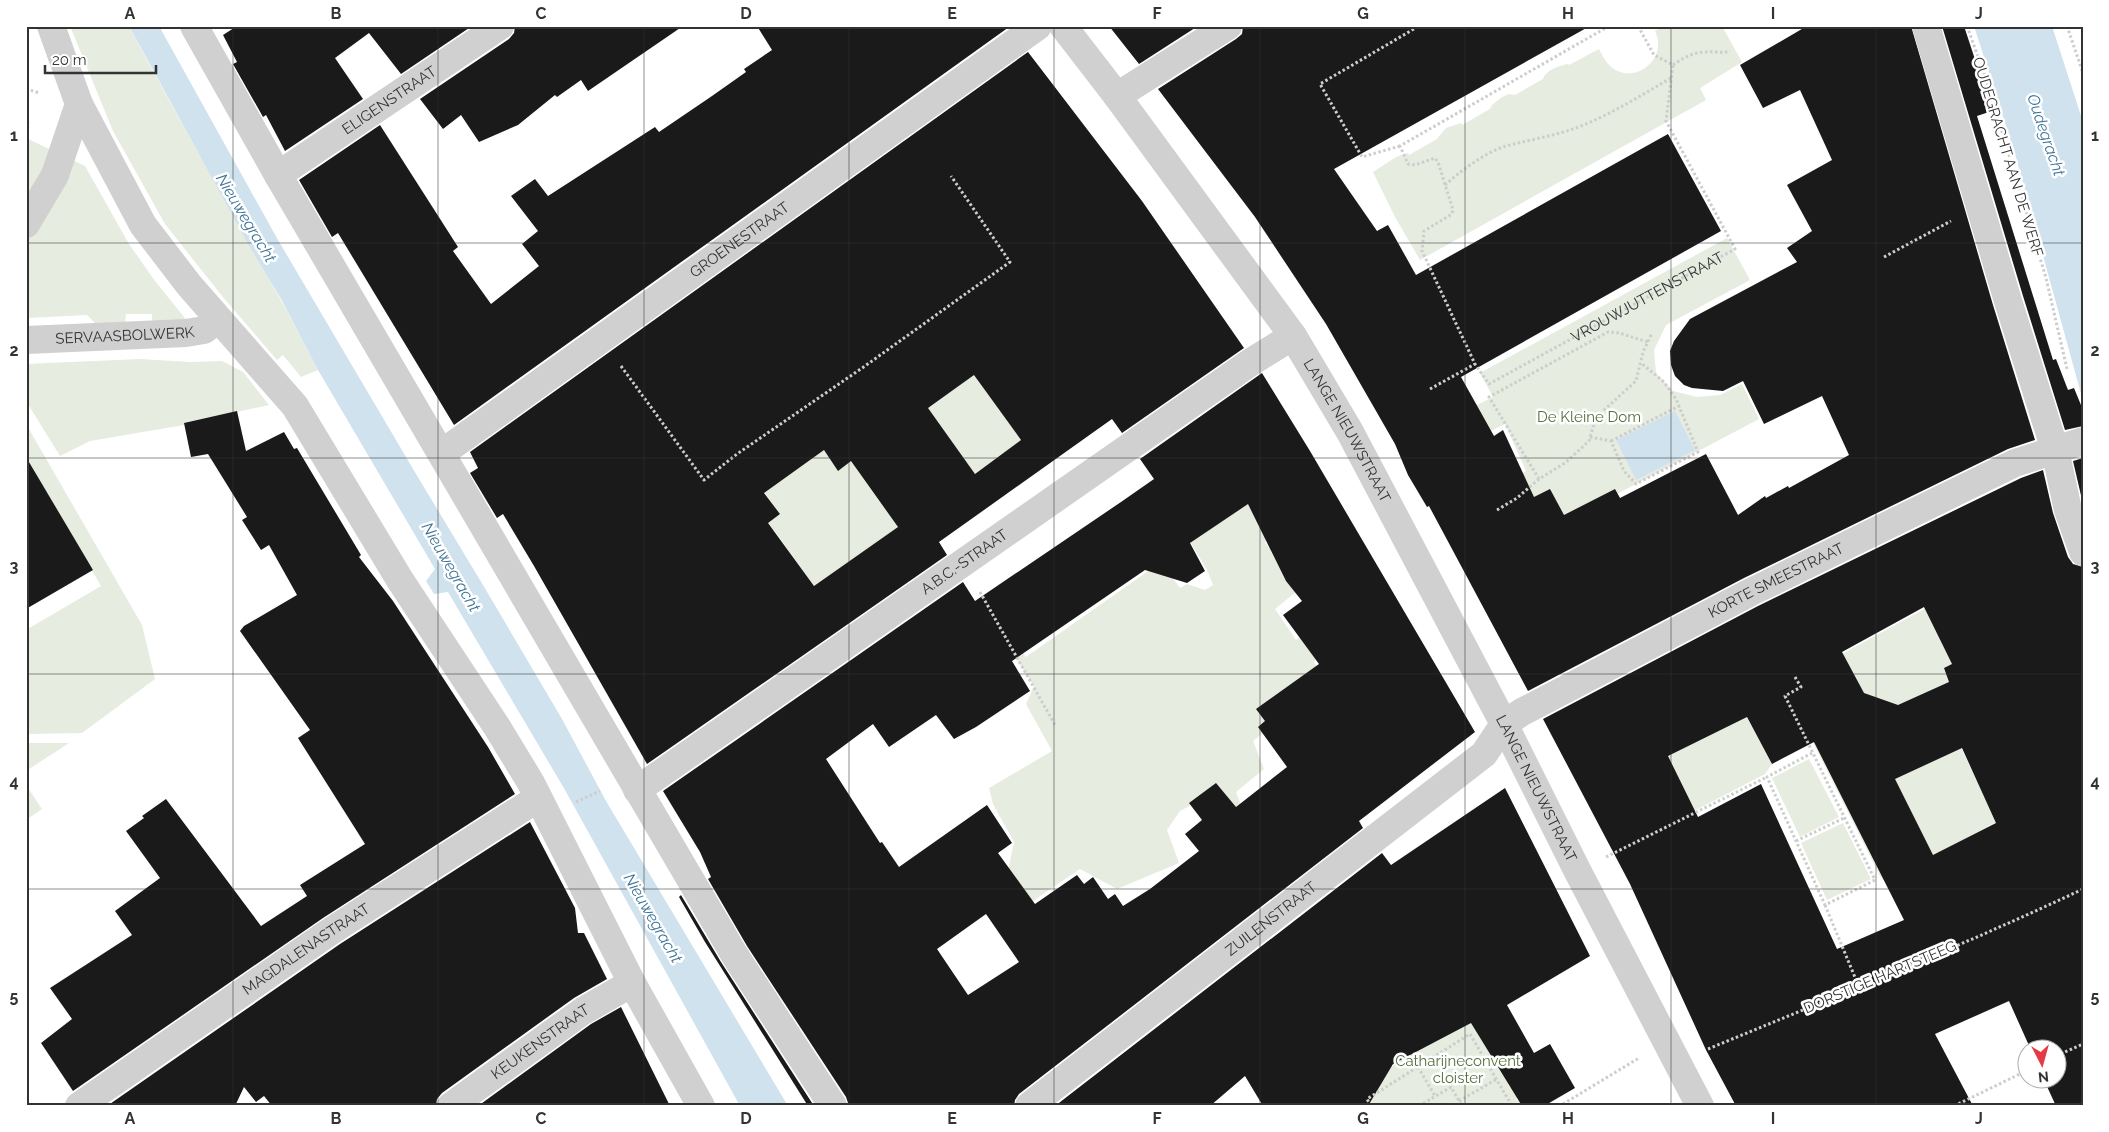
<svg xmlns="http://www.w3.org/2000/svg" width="2109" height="1132" font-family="Raleway,sans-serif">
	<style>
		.green { fill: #e6ecdf }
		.water { fill: #cfe2ee }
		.building { fill: #1a1a1a; fill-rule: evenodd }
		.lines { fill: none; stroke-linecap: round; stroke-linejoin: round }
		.path { stroke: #cdcdcd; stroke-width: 3; stroke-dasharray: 2.5 2.5; stroke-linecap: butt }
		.minor { stroke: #d0d0d0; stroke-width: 28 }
		.grid { fill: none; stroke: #333; stroke-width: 1; stroke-opacity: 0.55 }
		.labels { text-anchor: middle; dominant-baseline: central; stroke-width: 5; stroke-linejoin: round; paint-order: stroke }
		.street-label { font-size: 15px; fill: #333; stroke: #fff }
		.park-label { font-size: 15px; fill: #56703f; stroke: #fff }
		.water-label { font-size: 16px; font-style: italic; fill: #3f7597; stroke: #fff }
		.neatline { fill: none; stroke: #333; stroke-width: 2 }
		.grid-label { font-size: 16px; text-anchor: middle; font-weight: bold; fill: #333 }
	</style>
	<rect width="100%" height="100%" fill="#fff"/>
	<path class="green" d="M70,26H129C190,142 258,254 318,370L301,377L283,355L277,360L222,296L165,224L113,131Z
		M1664,26H1722L1742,62L1700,88L1706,100L1420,260L1395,217L1373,172L1396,157L1408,153L1409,155L1437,139L1446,128L1461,123L1462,125L1490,109L1492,105L1502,97L1509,94L1515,95L1543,79C1546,70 1558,66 1568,64L1569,65L1599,49C1602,55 1605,61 1610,66C1634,87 1669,59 1655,31Z
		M26,138L85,166L129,244L155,281L188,322L155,323L152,320V314H126L125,322L96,324L87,315L26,318Z
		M1727,238L1750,280L1666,325L1654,350L1656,373L1673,391L1697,397L1720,395L1742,384L1759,419L1532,539L1503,484L1526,471L1505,424L1471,441L1455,416L1493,397L1480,373Z
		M963,301L980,383L1021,440L975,474L933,416L857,470L898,527L814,586L774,530L762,527L780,514L740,459L799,468L824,450L838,470L873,445Z
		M140,359L190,362L222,361L243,372L269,405L184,423V425L90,441L60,456L26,401V364Z
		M26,424L142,625L155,679L82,733L26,734V630L101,586L26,457Z
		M1246,473L1278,533L1265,542L1297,591L1275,609L1296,640L1314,625L1334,641L1314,662L1356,729L1281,718L1253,741L1264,769L1236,792L1242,808L1229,817L1212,794L1180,811L1167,830L1179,863L1117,889L1080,869L1030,903L1008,871L1014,842L993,804L989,788L1052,751L1026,704L1034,686L986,613L994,608L1026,657L1161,562L1180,588L1187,584L1205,590L1213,585L1207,570L1172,512Z
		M1948,596L1965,628L1940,640L1952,664L1944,668L1949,682L1961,748L1976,779L2041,822L1994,823L1959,842L1966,856L1900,900L1880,876L1790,697L1800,677Z
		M1746,716L1772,764L1765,774L1692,812L1654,739Z
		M26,743H69L26,771Z
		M1809,759L1839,817L1800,837L1772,778Z
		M26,785L42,809L26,820Z
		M1843,823L1871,879L1827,900L1801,843Z
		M1472,1012L1499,1070L1512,1082L1508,1084L1509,1087L1513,1085L1520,1096L1516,1099L1518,1101L1521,1099L1525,1106H1350L1389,1064L1391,1067L1394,1066L1392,1063Z"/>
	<path class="water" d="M129,26H159L278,240L419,479L483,585L562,719L606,801L788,1106H740L565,790L448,592L434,594L426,581L435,569L318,370L281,299L247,242Z
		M1974,26H2052L2083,122V401L2015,154Z
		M1675,411L1695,450L1636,480L1616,440Z"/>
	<path class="building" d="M237,26H472L401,74L369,33L335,58L363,99L285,151L266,115L263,117L233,64L237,62L223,35Z
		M515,26H683L588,91L581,80L557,97L555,95L518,125L479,142L461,115L443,129L420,99L509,39L514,33Z
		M757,26L1009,27L454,425L338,233L332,237L299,180L380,125L458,247L453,251L491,304L539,266L522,244L538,231L511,196L535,179L548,196L655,127L659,132L712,96L746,72L744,69L772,50Z
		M1109,26H1198L1139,64Z
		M1243,26H1590L1334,169L1377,231L1388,225L1416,275L1668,134L1721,231L1461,377L1494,436L1503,430L1534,497L1550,489L1564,515L1615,489L1620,498L1706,454L1738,515L1765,496L1766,498L1788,486L1789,488L1849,455L1822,396L1764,424L1743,381L1723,391L1692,388L1684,385L1675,376L1671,365L1670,351L1674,341L1690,319L1797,262L1787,248L1812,231L1787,185L1832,160L1800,90L1763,108L1740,65L1807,26H1911L1993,305L2035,440L2008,449L1744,578L1528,691L1429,506L1427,507L1408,475L1395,444L1326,324L1255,217L1158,89L1236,39L1242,34Z
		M1942,26H1964L1992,111L1977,116L2053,360L2056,359L2068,390L2074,388L2083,410V426L2065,430L2023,296Z
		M1028,52L1142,201L1244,348L1122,433L1112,419L939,542L947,555L647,764L534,566L503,514L497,518L470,473L478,468L470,452ZM974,375L1021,440L975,474L928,408ZM824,450L838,471L851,461L898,527L814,586L768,523L780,514L764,493Z
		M1262,373L1310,451L1475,732L1359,821L1363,828L1019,1094L1015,1100L1014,1106H849L846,1097L747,946L708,879L711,877L700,852L663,791L963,582L975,601L1121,502L1154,479L1140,459ZM1248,504L1286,581L1302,601L1283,615L1319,664L1256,709L1265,721L1258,727L1287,767L1236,807L1216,783L1189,803L1202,820L1185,834L1199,851L1150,889L1123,906L1115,894L1108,899L1093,877L1084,884L1077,875L1035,904L998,853L1012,843L987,805L899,867L882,842L880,843L826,759L873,724L889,747L936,715L954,739L976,727L1030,691L1012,661L1145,570L1187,583L1205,571L1190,543ZM986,914L1019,962L968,995L937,949Z
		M237,411L246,451L284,432L294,449L297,448L361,555L359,557L393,601L488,747L515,794L323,918L73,1091L41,1043L72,1019L50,988L132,935L115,911L160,878L126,831L144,818L142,816L166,799L261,926L307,896L300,885L365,844L298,738L310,730L240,631L244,626L297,595L269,545L261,550L242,520L247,517L208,454L191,457L184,423Z
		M26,457L93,570L26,609Z
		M2083,458V504L2073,461Z
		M2043,470L2053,513L2068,557L2073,564L2083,567V1106H2056L2044,1080H2056V1050H2031L2009,1001L1935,1034L1973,1106H1736L1706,1050L1630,884L1543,719L1758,606L2021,478ZM1924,607L1952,664L1944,668L1949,682L1898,705L1864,693L1842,652ZM1747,717L1772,764L1814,742L1904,920L1837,949L1761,784L1698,817L1668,756ZM1962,748L1996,823L1933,855L1895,779Z
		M1505,788L1590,956L1507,1005L1534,1053L1550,1044L1575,1088L1544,1106H1522L1471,1023L1393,1064L1368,1106H1263L1245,1076L1210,1106H1055L1382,853L1391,865Z
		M530,822L575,908L578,933H584L607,979L574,998L442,1093L437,1099L436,1106H272L264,1096L256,1102L244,1087L235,1106H107L340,944Z
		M681,895L721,962L814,1106H808L705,942L679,897Z
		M621,1007L670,1106H478L591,1024Z"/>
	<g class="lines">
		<g class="path">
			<path id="s1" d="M1609,26L1400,146L1408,164L1415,165L1435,158L1438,162L1453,210L1452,214L1424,231L1422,251L1475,364L1489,384L1735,249L1666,121L1673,65L1654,55L1638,26"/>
			<path d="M1967,26L1988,85L2046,278L2067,369"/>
			<path d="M2067,26L2083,73"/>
			<path d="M1673,65C1683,58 1693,52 1706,52C1715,51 1722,54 1730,51"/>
			<path d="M26,89L40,93"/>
			<path d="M26,112L28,125L26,141"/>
			<path d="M1400,146L1362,157L1320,84L1419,26"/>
			<path d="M1445,185C1462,170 1484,153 1506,146C1529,140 1553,136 1576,128C1610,115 1640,96 1671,78"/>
			<path d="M1884,257L1951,221"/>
			<path d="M621,366L704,480L737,454L865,366L1010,262L951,176"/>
			<path d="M1430,389L1475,364"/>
			<path d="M1590,437L1611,441L1624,471L1636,484L1698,452L1676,399L1664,382L1641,363"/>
			<path d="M1611,441L1679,406"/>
			<path d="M1539,479L1489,397L1608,332L1619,333L1648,342"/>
			<path d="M1497,510L1517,498L1539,479L1565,463L1589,441L1594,424L1604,410L1636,381L1643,352L1652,333"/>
			<path d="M980,592L1055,725"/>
			<path d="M1795,677L1801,687L1785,696L1875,880L1825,905L1767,777L1812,753"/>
			<path d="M576,802L600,791"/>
			<path d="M1796,841L1844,818"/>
			<path d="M1606,857L1767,777"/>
			<path d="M1825,905L1859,987"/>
			<path d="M1708,1049C1834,997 1960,947 2083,889"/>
			<path d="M2056,1056L2083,1044"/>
			<path d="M1418,1067L1435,1096"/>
			<path d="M1459,1101L1497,1079"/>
			<path d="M1563,1104L1639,1058"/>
			<path d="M1371,1106L1367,1099L1470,1034L1512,1106"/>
			<path d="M1419,1106L1451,1087L1462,1106"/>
			<path d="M1954,1106L2026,1071"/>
		</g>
		<g class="minor">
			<path d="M51,26L79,104L143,225L189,285L295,406L400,580L497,727L531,783L632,983L701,1106"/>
			<path d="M194,26L278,175L734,954L833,1106"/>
			<path id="s2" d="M1063,26L1117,96L1293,336L1350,432L1504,724L1577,870L1700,1106"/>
			<path d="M1926,26L2008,301L2055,450L2068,510L2083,552"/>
			<path d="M1117,96L1228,26"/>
			<path id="s3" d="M278,175L500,26"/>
			<path d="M26,224L55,175L79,104"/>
			<path id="s4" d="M26,340L186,333L204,330L218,319"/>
			<path id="s5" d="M442,453L1038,26"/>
			<path id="s6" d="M637,790L1251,362L1293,336"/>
			<path id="s7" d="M79,1106L331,931L538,798"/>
			<path id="s8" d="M451,1106L583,1011L632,983"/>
			<path id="s9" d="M1029,1106L1484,754L1504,724L1522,712L1751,592L2015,463L2083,441"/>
		</g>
	</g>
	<path class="grid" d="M233,26V1106M438,26V1106M644,26V1106M849,26V1106M1054,26V1106M1260,26V1106M1465,26V1106M1671,26V1106M1876,26V1106M26,243H2083M26,458H2083M26,674H2083M26,889H2083"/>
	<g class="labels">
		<g class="street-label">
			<text stroke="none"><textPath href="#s3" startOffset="134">ELIGENSTRAAT</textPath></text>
			<text transform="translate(2008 157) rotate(73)">OUDEGRACHT AAN DE WERF</text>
			<text stroke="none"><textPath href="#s5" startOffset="366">GROENESTRAAT</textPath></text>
			<text stroke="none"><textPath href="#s1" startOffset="731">VROUWJUTTENSTRAAT</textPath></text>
			<text stroke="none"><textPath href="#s4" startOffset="99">SERVAASBOLWERK</textPath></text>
			<text stroke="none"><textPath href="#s2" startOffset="495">LANGE NIEUWSTRAAT</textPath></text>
			<text stroke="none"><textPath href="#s6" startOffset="399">A.B.C.-STRAAT</textPath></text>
			<text stroke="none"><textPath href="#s9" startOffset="919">KORTE SMEESTRAAT</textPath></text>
			<text stroke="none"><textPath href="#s2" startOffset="900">LANGE NIEUWSTRAAT</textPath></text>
			<text stroke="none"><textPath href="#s9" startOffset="306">ZUILENSTRAAT</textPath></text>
			<text stroke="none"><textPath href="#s7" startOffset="276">MAGDALENASTRAAT</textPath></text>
			<text transform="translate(1880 977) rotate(-23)">DORSTIGE HARTSTEEG</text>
			<text stroke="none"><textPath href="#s8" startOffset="110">KEUKENSTRAAT</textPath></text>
		</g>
		<g class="park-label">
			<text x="1589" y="417">De Kleine Dom</text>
			<text x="1458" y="1061">Catharijneconvent<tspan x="1458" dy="17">cloister</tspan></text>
		</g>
		<g class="water-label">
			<text transform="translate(2046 135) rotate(71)">Oudegracht</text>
			<text transform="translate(246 218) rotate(59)">Nieuwegracht</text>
			<text transform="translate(451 567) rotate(60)">Nieuwegracht</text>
			<text transform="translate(653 918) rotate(60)">Nieuwegracht</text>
		</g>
	</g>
	<rect width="2109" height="1132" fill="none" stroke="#ffffff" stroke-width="55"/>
	<g transform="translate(2042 1064) rotate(174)"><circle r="24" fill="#ffffff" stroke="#adadad"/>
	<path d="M0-4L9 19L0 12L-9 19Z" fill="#e63946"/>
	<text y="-8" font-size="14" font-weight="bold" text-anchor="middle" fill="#333333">N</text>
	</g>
	<path d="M45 65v8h111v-8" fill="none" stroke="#333333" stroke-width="2.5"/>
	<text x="52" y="65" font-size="15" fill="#333333" stroke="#ffffff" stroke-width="4" paint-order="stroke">20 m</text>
	<rect x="28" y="28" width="2054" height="1076" class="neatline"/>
	<g class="grid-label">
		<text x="130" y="19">A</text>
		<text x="336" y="19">B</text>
		<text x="541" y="19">C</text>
		<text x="746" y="19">D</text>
		<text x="952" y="19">E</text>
		<text x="1157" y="19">F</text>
		<text x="1363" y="19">G</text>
		<text x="1568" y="19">H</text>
		<text x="1773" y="19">I</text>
		<text x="1979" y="19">J</text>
		<text x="14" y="141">1</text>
		<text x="2095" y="141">1</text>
		<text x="14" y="356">2</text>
		<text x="2095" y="356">2</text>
		<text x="14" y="572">3</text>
		<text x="2095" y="572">3</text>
		<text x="14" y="787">4</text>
		<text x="2095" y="787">4</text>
		<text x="14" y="1002">5</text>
		<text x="2095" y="1002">5</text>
		<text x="130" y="1124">A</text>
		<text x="336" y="1124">B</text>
		<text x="541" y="1124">C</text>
		<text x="746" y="1124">D</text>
		<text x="952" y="1124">E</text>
		<text x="1157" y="1124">F</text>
		<text x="1363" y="1124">G</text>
		<text x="1568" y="1124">H</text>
		<text x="1773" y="1124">I</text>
		<text x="1979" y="1124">J</text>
	</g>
</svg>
